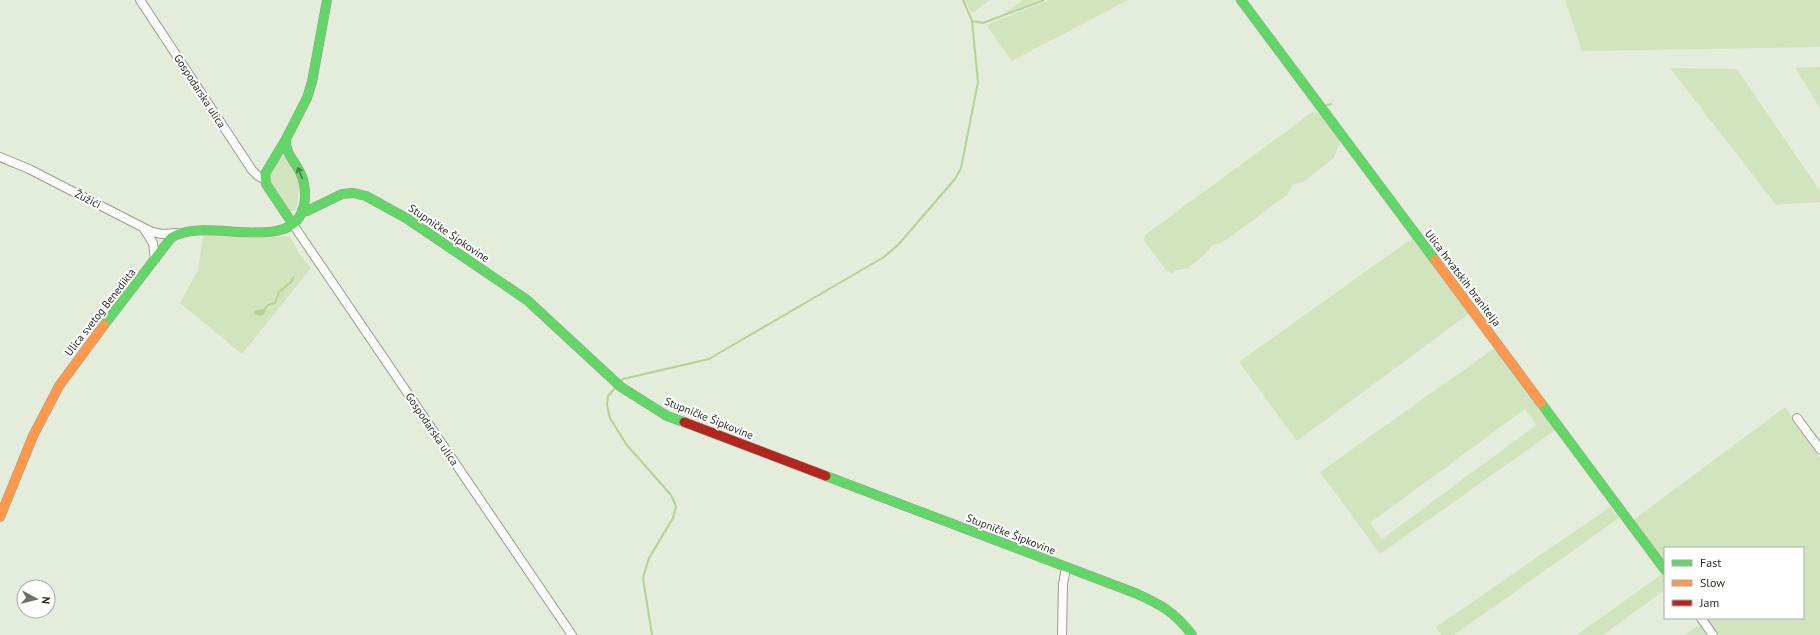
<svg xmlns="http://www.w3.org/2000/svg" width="1820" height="635" font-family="'PT Sans',sans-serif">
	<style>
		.green { fill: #d2e4bd; fill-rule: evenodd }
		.water { fill: #b6d192 }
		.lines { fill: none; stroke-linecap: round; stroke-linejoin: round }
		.stream { stroke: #b6d192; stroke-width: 2 }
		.street-casing { stroke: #989f91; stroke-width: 10 }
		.fast-casing { stroke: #989f91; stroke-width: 10 }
		.slow-casing { stroke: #989f91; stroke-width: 10 }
		.jam-casing { stroke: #989f91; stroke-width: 10 }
		.street { stroke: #fbfcfa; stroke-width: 8 }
		.fast { stroke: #63d668; stroke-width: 9 }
		.slow { stroke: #ff974d; stroke-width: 9 }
		.jam { stroke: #b3261e; stroke-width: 9 }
		.oneway { stroke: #447b42 }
		.labels { text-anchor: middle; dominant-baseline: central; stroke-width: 4; stroke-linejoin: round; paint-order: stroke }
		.street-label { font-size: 11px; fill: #2a3023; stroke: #fff }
	</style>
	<rect width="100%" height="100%" fill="#e4eddb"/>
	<path class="green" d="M964,0H990L972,13Z
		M1022,0H1039L1004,14Z
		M1050,0H1128L1012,61L986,25Z
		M1565,0H1820V47L1582,51Z
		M1820,67V108L1795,68Z
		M1670,68L1737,69L1820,191V202L1776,205Z
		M1316,112L1323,116L1340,142L1334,158L1303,182L1294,184L1287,195L1229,238L1221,243L1211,246C1207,255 1194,262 1187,269L1177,270L1172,273L1167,271L1144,241L1145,235L1311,113Z
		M280,156H284L287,159L300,183L297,205L294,211H290L269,182L270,169Z
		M203,234L290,237L300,255L311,268L242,354L180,303L198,270Z
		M1414,237L1470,313L1297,441L1239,362Z
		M1496,347L1557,429L1380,554L1320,472ZM1525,409L1536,425L1382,539L1370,523Z
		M1785,407L1820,457V635H1719L1706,618H1803V548H1665V564L1632,521Z
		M1610,507L1619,518L1454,635H1441L1436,627Z
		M1662,574L1665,579V590L1603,635H1577Z
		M1700,625L1707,635H1684Z"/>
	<path class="water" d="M265,309V313L261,316L254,314L255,310Z"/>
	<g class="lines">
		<path class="stream" d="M972,21L983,23L1044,0
			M1327,105L1331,104
			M265,309L268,305L275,303L279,292L291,282L294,277
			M620,382L623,379L709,359L884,257L898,245L955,179L961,168L978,82L972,21L963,0
			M616,387L608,396L607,405L610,418L626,444L671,495L676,506L673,518L649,558L643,578L652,635"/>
		<g class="street-casing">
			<path id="street" d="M140,0L252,170L258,176L264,179
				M0,157L29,169L152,232L162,234L177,233
				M292,223L572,635
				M144,229L153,243L155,260
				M1797,418L1820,449
				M1701,618L1713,635
				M1062,635L1063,584L1066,568"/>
		</g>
		<g class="fast-casing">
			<path id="fast" d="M1241,0L1435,260
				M302,210L307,211L342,194L353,193L366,196L406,218L527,300L621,387L667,416L684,422
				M292,223L266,184L265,174L286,139L307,98L312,82L327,0
				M104,325L171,238C202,216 283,252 301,214C307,202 306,184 300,172C294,160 285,153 286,139
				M1541,403L1665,570
				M826,476L1135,593C1160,604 1175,612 1192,635"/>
		</g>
		<g class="slow-casing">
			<path id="slow" d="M1435,260L1541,403
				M0,517L33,436L59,386L104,325"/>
		</g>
		<g class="jam-casing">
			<path id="jam" d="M684,422L826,476"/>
		</g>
		<use href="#street" class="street"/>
		<use href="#fast" class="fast"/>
		<use href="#slow" class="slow"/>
		<use href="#jam" class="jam"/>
	</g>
	<defs><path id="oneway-shaft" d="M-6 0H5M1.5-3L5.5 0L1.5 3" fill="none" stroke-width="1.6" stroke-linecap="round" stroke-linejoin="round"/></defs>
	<use class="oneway" href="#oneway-shaft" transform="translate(300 173) rotate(-113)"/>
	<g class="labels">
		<g class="street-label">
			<text transform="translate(200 91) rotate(57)">Gospodarska ulica</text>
			<text transform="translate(88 199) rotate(27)">Žužići</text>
			<text transform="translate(449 233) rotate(34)">Stupničke Šipkovine</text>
			<text transform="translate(1463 278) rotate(53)">Ulica hrvatskih branitelja</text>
			<text transform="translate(100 312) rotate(-52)">Ulica svetog Benedikta</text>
			<text transform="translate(709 418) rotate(22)">Stupničke Šipkovine</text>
			<text transform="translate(432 429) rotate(56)">Gospodarska ulica</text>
			<text transform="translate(1011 534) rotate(21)">Stupničke Šipkovine</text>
		</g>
	</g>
	<rect x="1664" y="547" width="140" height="72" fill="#ffffff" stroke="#aaaca7"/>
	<rect x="1672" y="560" width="20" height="6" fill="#63d668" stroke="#aaaca7"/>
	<text x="1700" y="567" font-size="12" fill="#2a3023">Fast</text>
	<rect x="1672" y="580" width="20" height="6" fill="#ff974d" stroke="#aaaca7"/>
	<text x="1700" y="587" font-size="12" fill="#2a3023">Slow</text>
	<rect x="1672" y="600" width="20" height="6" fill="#b3261e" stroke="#aaaca7"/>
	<text x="1700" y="607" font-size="12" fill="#2a3023">Jam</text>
	<g transform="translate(36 599) rotate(97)"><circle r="19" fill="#ffffff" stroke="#aaaca7"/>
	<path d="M0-3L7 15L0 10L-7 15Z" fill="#6b7263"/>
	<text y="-6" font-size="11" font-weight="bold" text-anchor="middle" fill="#2a3023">N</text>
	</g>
</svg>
